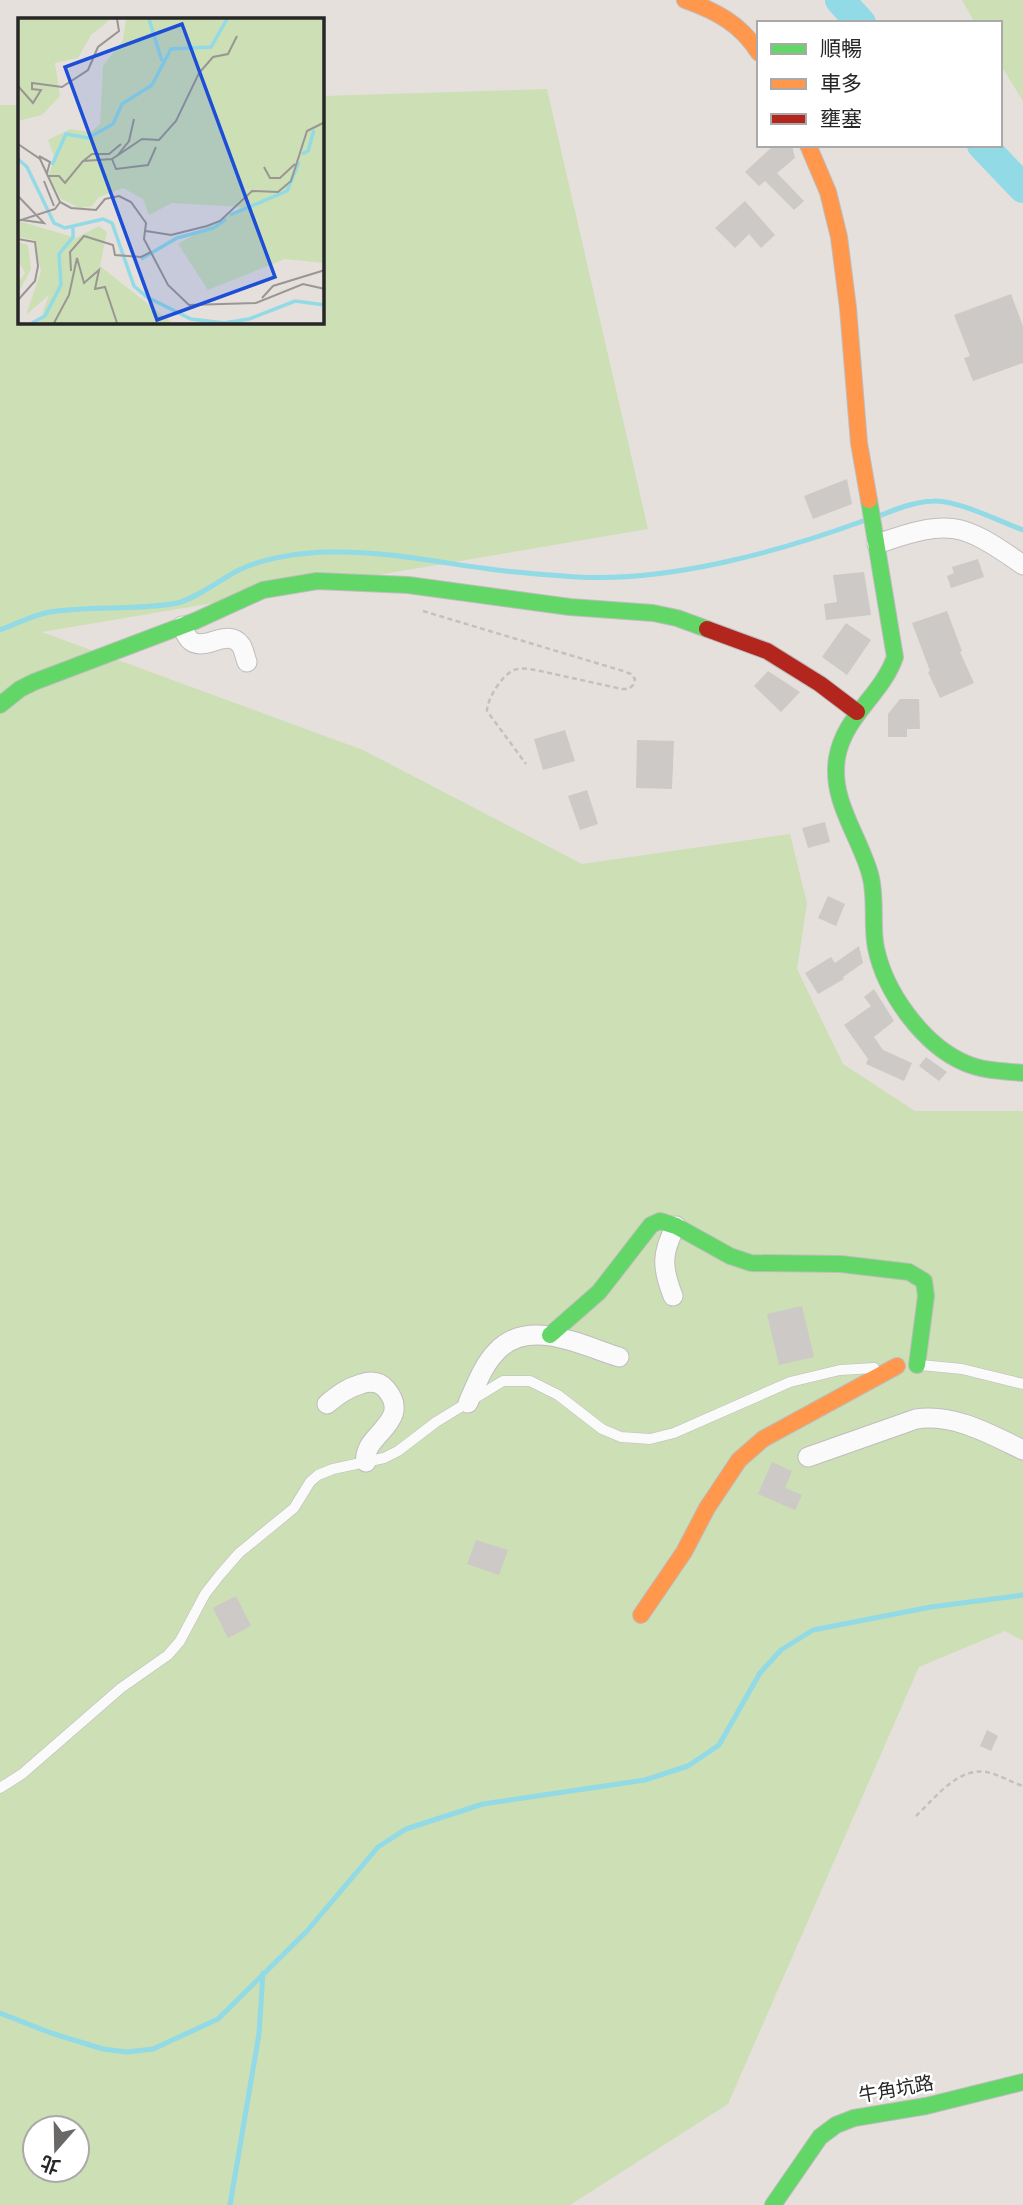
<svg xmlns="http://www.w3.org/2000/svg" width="1023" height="2205" font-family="Rubik,'Noto Sans TC',sans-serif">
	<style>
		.green { fill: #ccdfb5; fill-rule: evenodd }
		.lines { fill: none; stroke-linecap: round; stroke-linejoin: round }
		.stream { stroke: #91dae6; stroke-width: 5 }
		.river { stroke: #91dae6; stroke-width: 30 }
		.building { fill: #ccc9c6 }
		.lane-casing { stroke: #bfbdbe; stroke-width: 11 }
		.street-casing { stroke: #bfbdbe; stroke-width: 21 }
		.fast-casing { stroke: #bfbdbe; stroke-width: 18 }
		.slow-casing { stroke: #bfbdbe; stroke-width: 18 }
		.jam-casing { stroke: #bfbdbe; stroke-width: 18 }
		.path { stroke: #c2c1c0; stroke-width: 2.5; stroke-dasharray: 5 3.5; stroke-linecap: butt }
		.lane { stroke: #fbfafa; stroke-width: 10 }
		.street { stroke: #fbfafa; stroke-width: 19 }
		.fast { stroke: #63d668; stroke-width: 16 }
		.slow { stroke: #ff974d; stroke-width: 16 }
		.jam { stroke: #b3261e; stroke-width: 16 }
		.labels { text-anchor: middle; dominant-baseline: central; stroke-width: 5; stroke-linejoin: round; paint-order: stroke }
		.street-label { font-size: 19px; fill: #272727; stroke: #fff }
		.inset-river { fill: none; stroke: #91dae6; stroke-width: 3.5 }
		.inset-road { fill: none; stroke: #999694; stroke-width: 2 }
		.view { fill: #1d4ed8; fill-opacity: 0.15; stroke: #1d4ed8; stroke-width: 3.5 }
		.inset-edge { fill: none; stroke: #272727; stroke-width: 3.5 }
	</style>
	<rect width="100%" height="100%" fill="#e5e0dc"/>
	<path class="green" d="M962,0H1023V101L1000,64V23H975Z
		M547,89L648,529L42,632L363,750L582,864L790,834L807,903L797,969L843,1064L915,1111H1023V1641L1005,1631L919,1667L728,2104L570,2205H0V105H19V322H322V96ZM35,2128H77V2170H35Z"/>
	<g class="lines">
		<path class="stream" d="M879,516C896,509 914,502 933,501C955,499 1001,522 1023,530
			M0,630C16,624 33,615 50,612C92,605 135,611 177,603C195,599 220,580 237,571C262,558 303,552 331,552C384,551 436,562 489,569C518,573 549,575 578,577C669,582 778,552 863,521
			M0,2013L51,2033L103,2049L127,2052L153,2049L218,2019L307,1931L378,1847L406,1829L483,1804L645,1780L688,1766L719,1745L760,1673L781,1650L813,1630L931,1607L1023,1595
			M230,2205L259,2034L263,1973"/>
		<path class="river" d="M840,0L861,23
			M982,145L1023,188"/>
	</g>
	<path class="building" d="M774,145H792L795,158L777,173L804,201L794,210L765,181L759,186L745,172Z
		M745,201L775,235L761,248L749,234L735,248L715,228Z
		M1011,294L1023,326V363L973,381L964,358L970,356L954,315Z
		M847,479L852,504L813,519L804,496Z
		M978,559L984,577L951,588L947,576L954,573L952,567Z
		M864,572L871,615L826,620L824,604L837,602L833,575Z
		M947,611L962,651L960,652L974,683L940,698L928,672L930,671L912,623Z
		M846,623L871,640L847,675L822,657Z
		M768,671L800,692L781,712L754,686Z
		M900,699H919L920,729H907V737H888V714Z
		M565,730L575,761L543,770L534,739Z
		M637,740L674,741L672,789L636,788Z
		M587,790L598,824L580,830L568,796Z
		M825,822L830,842L808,848L802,828Z
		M828,896L845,904L836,926L818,918Z
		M859,946L863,963L843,977L844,979L818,994L805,973L831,957L835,963Z
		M874,989L894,1021L874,1037L883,1050L912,1063L904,1081L866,1064L868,1059L844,1025L871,1006L864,997Z
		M926,1057L947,1072L939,1081L919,1066Z
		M802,1306L814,1357L779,1365L767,1314Z
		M772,1462L792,1471L785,1488L802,1495L795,1510L758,1494Z
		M476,1540L508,1550L499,1575L467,1564Z
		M236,1596L251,1626L228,1638L213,1608Z
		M987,1730L998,1736L991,1751L980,1746Z"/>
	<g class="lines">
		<g class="lane-casing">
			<path id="lane" d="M921,1365L962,1369L1023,1384
				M0,1788L22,1774L121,1688L168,1655L180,1641L205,1594L219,1576L239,1553L294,1508L310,1482L318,1475L333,1469L384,1458L398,1451L436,1422L503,1381H530L558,1395L602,1429L621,1437L650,1439L674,1433L790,1382L840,1370L874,1368"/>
		</g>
		<g class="street-casing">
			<path id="street" d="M877,544C950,519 960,521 1023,565
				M182,626C184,631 187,638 191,641C206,652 227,627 241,645C244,650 245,657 247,662
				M673,1296C662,1268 661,1253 676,1226
				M468,1403C476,1385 483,1365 497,1351C529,1317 583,1346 619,1357
				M327,1404C338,1395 347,1388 361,1384C370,1381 379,1381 386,1389C414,1422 361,1435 366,1462
				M808,1457L916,1419C953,1413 990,1434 1023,1450"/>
		</g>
		<g class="fast-casing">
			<path id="fast" d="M869,500L895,657C882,695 844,716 837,758C830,800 859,835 870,874C877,898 871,924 876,948C885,992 923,1045 965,1063C983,1071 1004,1071 1023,1073
				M0,705L20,689L34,682L195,621L263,590L317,581L408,585L570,607L653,613L677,618L707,629
				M550,1335L599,1292L651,1225L660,1221L676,1226L730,1256L751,1263L841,1264L909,1272L924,1281L926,1296L917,1365
				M773,2205L820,2137L836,2125L854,2118L926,2106L1023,2082"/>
		</g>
		<g class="slow-casing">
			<path id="slow" d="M685,0C716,11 741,24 759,53
				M808,145L828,192L839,237L848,308L859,443L869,500
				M641,1615L684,1552L707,1508L739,1460L763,1439L897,1366"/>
		</g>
		<g class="jam-casing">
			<path id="jam" d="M707,629L767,651L820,684L857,712"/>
		</g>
		<path class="path" d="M423,611L623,671L631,674L635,679L633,685L629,689H622L536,670C528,669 519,667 512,671C501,677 487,699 487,711L526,764
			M916,1816C934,1799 958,1767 986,1772C998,1774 1011,1782 1023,1786"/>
		<use href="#lane" class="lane"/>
		<use href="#street" class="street"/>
		<use href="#fast" class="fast"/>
		<use href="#slow" class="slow"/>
		<use href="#jam" class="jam"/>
	</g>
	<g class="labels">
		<g class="street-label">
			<text transform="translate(896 2089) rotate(-10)">牛角坑路</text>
		</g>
	</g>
	<g transform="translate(18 18)">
		<rect width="306" height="306" fill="#e5e0dc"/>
		<path d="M0,1H93L73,17L60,40L37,45L42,78L24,97L0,103ZM108,1H306V245L267,241L190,272L160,226L224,189L154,185L131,197L125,181L105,170L81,179L74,188L62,190L43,181L30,158L37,141L30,122L52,111L73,114L82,106L85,48L105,22ZM4,204L58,220L81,208L89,214L82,248L154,305H21L31,277L8,297L23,253L16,222L0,219V205ZM0,224L10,227L13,251L0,275V265L7,255L0,242Z" fill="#ccdfb5"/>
		<path class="inset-river" d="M131,1L144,43M284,136L290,133L296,112M0,141L9,149L36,205L47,210L85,201L94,205L116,268L129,279L173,301L206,305L231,301L277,283L307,287M34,147L48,116L70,120L95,106L104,86L134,67L153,31L193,29L209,1M212,197L269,173L281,144M123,241L159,220L196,210L208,201M14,305L27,298L43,267L41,236L55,219V210"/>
		<path class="inset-road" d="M0,68L15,85L23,72L14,71V65L44,69L70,52L80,29L101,13L99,1M0,126L22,141L42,184L53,190L78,192L87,181L101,178L113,184L128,205L126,221L150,267L171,287L238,285L285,266L307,271M21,138L32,144L29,155M99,138L111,123L116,101M94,141L98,151L130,147L138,129M64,144L74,136H91L103,126M246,149L252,160H262L277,146M30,158H41L47,165L65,143L94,141L124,121L141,122L158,103L181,55L195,39L210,36L219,18M26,163L36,188M0,178L26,205L4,202M0,203L37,191L42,184M128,213L153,217L189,208L202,203L234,173L260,174L273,163L289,113L307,104M0,221L17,224L20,248L17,263L0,282M53,253L52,234L66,218L95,227L97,237L123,239L133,234M244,280L255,268L307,252M36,305L51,277L59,240L66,265L81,252L77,271L87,269L99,305"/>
		<path class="view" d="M164,6L257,259L139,302L47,49Z"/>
		<rect width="306" height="306" class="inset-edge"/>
	</g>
	<rect x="757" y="21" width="245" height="126" fill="#ffffff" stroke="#a9a9a9" stroke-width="2"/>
	<rect x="771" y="44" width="35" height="10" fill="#63d668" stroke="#a9a9a9" stroke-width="2"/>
	<text x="820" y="56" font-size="21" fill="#272727">順暢</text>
	<rect x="771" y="79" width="35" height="10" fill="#ff974d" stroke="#a9a9a9" stroke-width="2"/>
	<text x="820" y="91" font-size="21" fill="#272727">車多</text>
	<rect x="771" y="114" width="35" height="10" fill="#b3261e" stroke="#a9a9a9" stroke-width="2"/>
	<text x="820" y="126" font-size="21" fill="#272727">壅塞</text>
	<g transform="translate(56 2149) rotate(200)"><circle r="33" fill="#ffffff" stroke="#a9a9a9" stroke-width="2"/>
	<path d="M0-5L12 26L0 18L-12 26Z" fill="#6a6866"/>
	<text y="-10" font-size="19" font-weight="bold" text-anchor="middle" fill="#272727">北</text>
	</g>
</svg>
